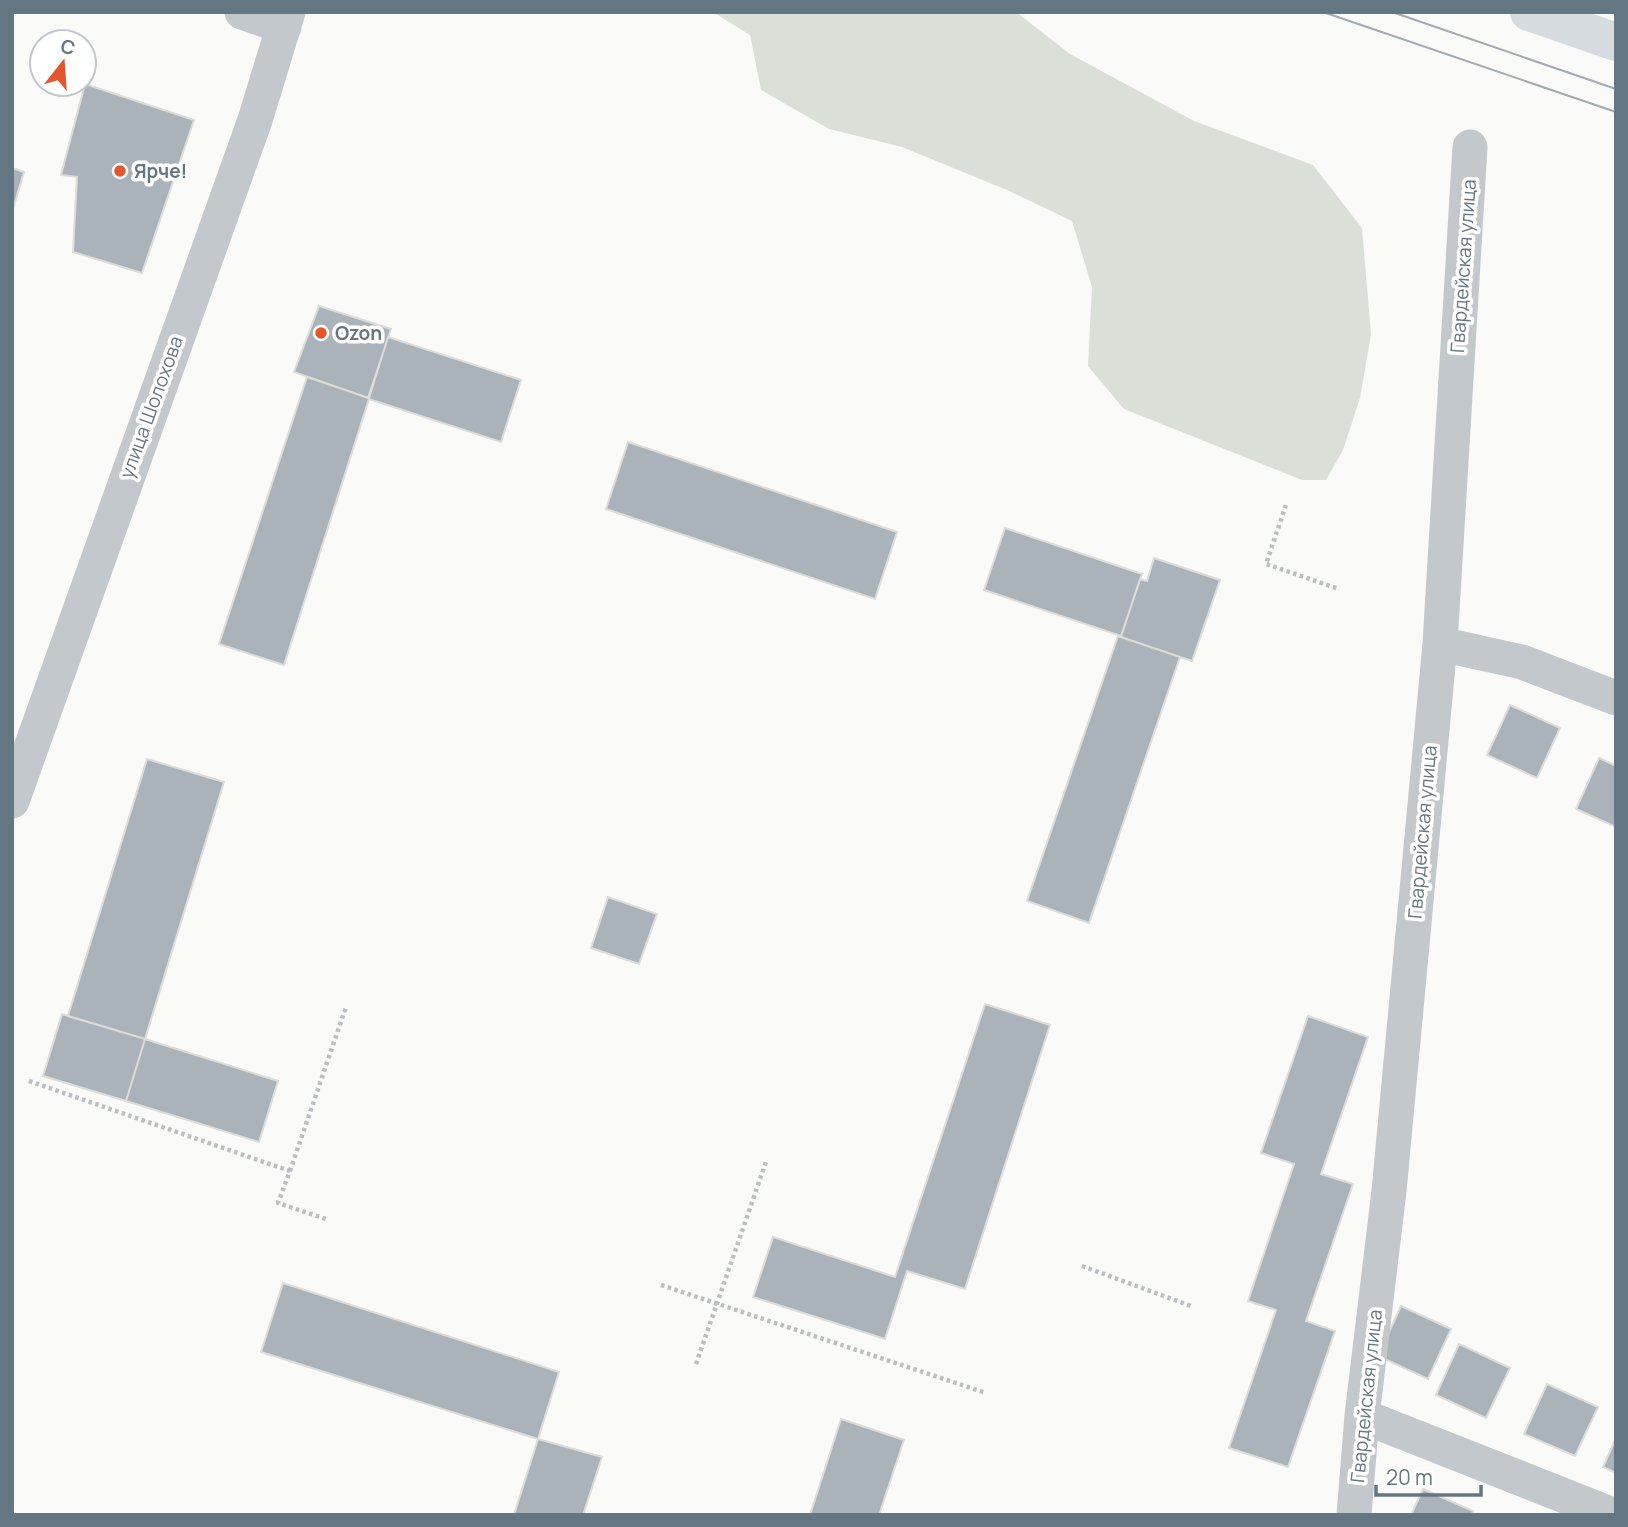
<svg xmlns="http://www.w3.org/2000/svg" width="1628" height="1527" font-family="Manrope,sans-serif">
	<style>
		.green { fill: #dadfd7 }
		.building { fill: #aab3b9; stroke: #dcdcda; stroke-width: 2 }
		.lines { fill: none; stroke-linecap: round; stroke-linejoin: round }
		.path { stroke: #bbbfc2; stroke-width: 4.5; stroke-dasharray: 3.5 3.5; stroke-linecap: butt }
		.minor { stroke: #c3c8cc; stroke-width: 35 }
		.secondary { stroke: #d6dbdf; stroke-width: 38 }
		.tram { stroke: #a2aab0; stroke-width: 2 }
		.poi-dot { fill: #e4572e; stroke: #fff; stroke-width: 2.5 }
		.labels { text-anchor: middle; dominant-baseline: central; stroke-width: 7; stroke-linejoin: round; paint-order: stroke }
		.poi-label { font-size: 19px; font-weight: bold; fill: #657683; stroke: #fff; text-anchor: start }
		.street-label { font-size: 19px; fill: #657683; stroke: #fff }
	</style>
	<rect width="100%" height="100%" fill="#fafaf8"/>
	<path class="green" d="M713,12H1016L1070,54L1194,121L1313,165L1362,228L1371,334L1360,398L1343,450L1326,480H1302L1124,409L1088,366L1092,287L1072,221L1007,190L902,147L829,129L761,90L750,35Z"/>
	<path class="building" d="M85,84L194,120L142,273L73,252L77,177L61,175Z
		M12,168L24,172L12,212Z
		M319,306L391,329L368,398L294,372Z
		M388,337L521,380L501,442L369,399L284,665L219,644L307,377L369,398Z
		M628,442L897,532L875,599L606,509Z
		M1005,528L1142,574L1121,636L984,590Z
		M1154,558L1220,580L1192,661L1121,637L1140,579L1147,581Z
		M1118,636L1180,657L1089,923L1027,901Z
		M1510,705L1560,728L1537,778L1487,755Z
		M1599,758L1616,766V827L1576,809Z
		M147,759L224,782L145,1039L68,1016Z
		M608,897L657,914L639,964L591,948Z
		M985,1004L1050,1025L965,1289L907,1271L885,1339L753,1297L773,1237L895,1277Z
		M62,1014L145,1039L126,1101L43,1076Z
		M1308,1016L1368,1037L1321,1174L1353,1184L1306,1321L1335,1331L1288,1467L1229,1448L1276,1310L1248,1301L1294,1164L1261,1153Z
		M145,1039L278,1081L259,1142L126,1101Z
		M283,1283L559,1372L538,1439L261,1352Z
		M1401,1306L1451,1329L1428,1379L1378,1356Z
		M1459,1344L1510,1368L1486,1418L1436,1395Z
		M1547,1384L1598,1407L1575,1456L1524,1434Z
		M841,1419L904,1440L879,1515H810Z
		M1616,1438V1473L1603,1467Z
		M538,1439L602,1457L583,1515H514Z
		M1423,1489L1473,1511L1472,1515H1411Z"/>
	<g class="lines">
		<path class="path" d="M1286,505L1266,564L1339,589
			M29,1081L290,1171L278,1203L329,1220
			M290,1171L346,1007
			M1082,1266L1191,1306
			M661,1285L986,1393
			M696,1364L766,1162"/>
		<path class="minor" d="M242,12L284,27
			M1440,644L1522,662L1616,698
			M12,801L255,120L288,12
			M1362,1416L1613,1515
			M1354,1515L1362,1416L1389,1191L1440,644L1470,147"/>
		<path class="secondary" d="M1529,12L1616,42"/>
		<path class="tram" d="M1323,12L1616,112
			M1392,12L1616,89"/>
	</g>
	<g class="poi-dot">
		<circle cx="120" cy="171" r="7"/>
		<circle cx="321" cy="333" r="7"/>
	</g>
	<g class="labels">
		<g class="poi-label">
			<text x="134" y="171">Ярче!</text>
			<text x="335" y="333">Ozon</text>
		</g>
		<g class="street-label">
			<text transform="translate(1463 266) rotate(-86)">Гвардейская улица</text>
			<text transform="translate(151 407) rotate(-70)">улица Шолохова</text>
			<text transform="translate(1422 832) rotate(-85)">Гвардейская улица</text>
			<text transform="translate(1366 1396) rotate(-84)">Гвардейская улица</text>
		</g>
	</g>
	<rect width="1628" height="1527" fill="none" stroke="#657683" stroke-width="28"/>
	<g transform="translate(63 63) rotate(17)"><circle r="33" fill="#ffffff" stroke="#c1c8cd" stroke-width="2"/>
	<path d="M0-5L12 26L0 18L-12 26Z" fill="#e4572e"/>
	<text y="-10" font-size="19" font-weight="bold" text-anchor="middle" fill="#657683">С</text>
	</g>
	<path d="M1376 1485v10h105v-10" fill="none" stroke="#657683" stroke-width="3.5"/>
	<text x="1386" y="1485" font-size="21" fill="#657683" stroke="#ffffff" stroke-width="5" paint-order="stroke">20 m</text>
</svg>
